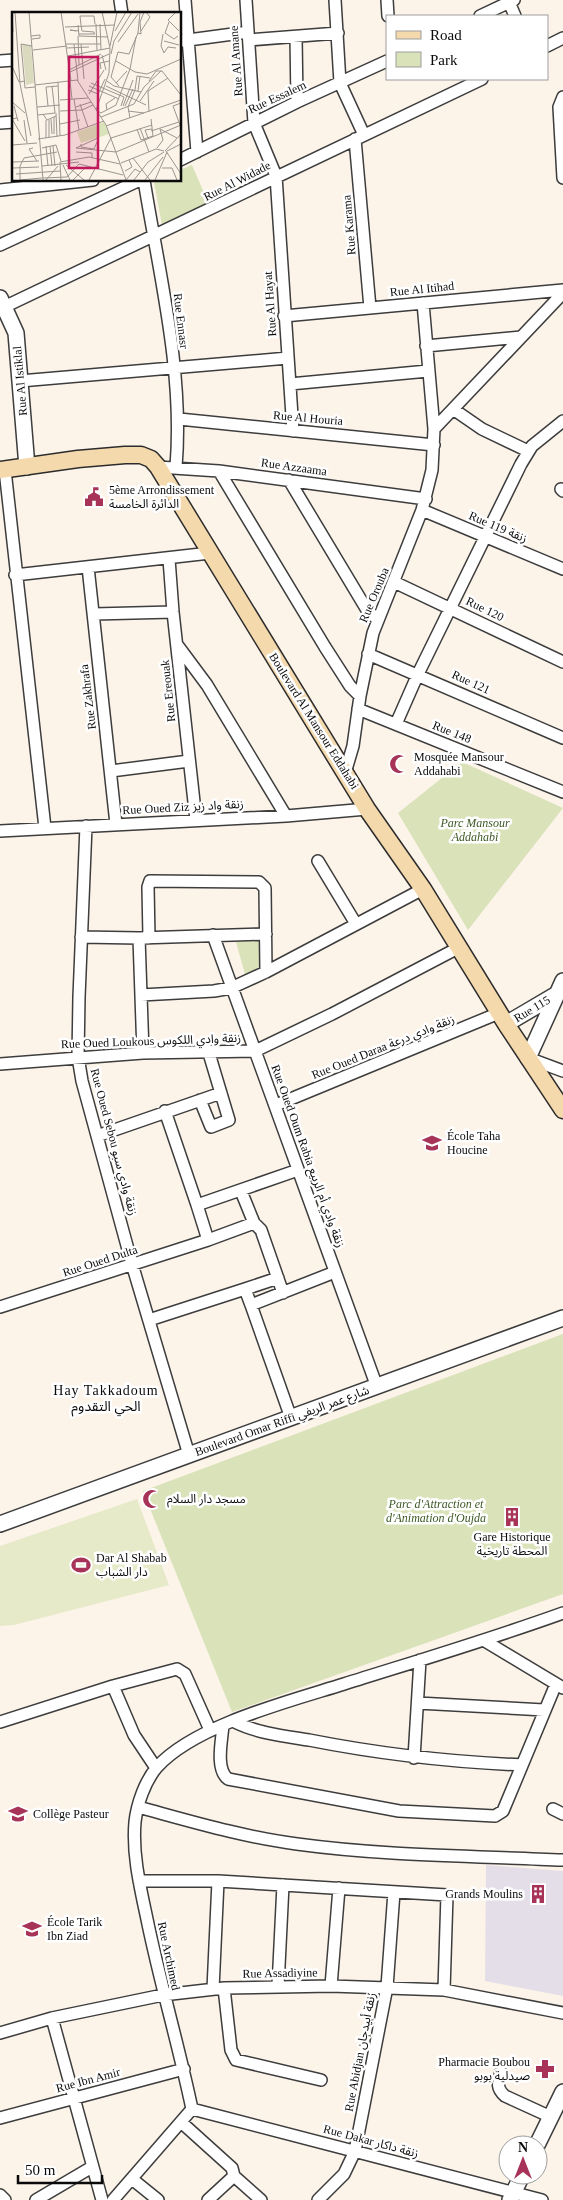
<svg xmlns="http://www.w3.org/2000/svg" width="563" height="2200" font-family="'Times New Roman','Noto Sans Arabic',serif">
	<style>
		.industrial { fill: #e4dee8 }
		.park { fill: #d9e2b8 }
		.pitch { fill: #e7eac8 }
		.lines { fill: none; stroke-linecap: round; stroke-linejoin: round }
		.minor-casing { stroke: #3d3d3d; stroke-width: 14 }
		.tertiary-casing { stroke: #3d3d3d; stroke-width: 18 }
		.secondary-casing { stroke: #2c2c2c; stroke-width: 19 }
		.minor { stroke: #fff; stroke-width: 11 }
		.tertiary { stroke: #fff; stroke-width: 15 }
		.secondary { stroke: #f4d9ac; stroke-width: 16 }
		.labels { text-anchor: middle; dominant-baseline: central; stroke-width: 5; stroke-linejoin: round; paint-order: stroke }
		.street-label { font-size: 12px; fill: #0a0a0a; stroke: #fff }
		.poi-label { font-size: 12px; fill: #0a0a0a; stroke: #fff; text-anchor: start }
		.park-label { font-size: 12px; font-style: italic; fill: #3c5823; stroke: #fff }
		.neighbourhood-label { font-size: 14px; letter-spacing: 1px; fill: #0a0a0a; stroke: #fff }
		.inset-road { fill: none; stroke: #9b9690; stroke-width: 1 }
		.view { fill: #c2185b; fill-opacity: 0.15; stroke: #c2185b; stroke-width: 2.5 }
		.inset-edge { fill: none; stroke: #0a0a0a; stroke-width: 2.5 }
	</style>
	<rect width="100%" height="100%" fill="#fcf3e9"/>
	<path class="industrial" d="M486,1865L563,1871V1996L485,1981Z"/>
	<path class="park" d="M192,165L208,202L162,225L154,182L160,180H180V170Z
		M462,762L563,808L468,930L398,813Z
		M265,939L263,967L245,974L236,942Z
		M563,1334V1594L232,1712L143,1491Z"/>
	<path class="pitch" d="M137,1499L169,1585L14,1625L0,1626V1546Z"/>
	<g class="lines">
		<g class="minor-casing">
			<path id="minor" d="M120,0L122,14
				M185,0L197,152
				M246,0L254,123L276,176L293,431
				M335,0L340,83L364,135
				M387,0L388,16
				M509,2L515,16
				M480,16L514,0
				M296,37L297,102
				M249,40L338,33
				M181,41L248,32
				M547,46L563,38
				M0,61L14,60
				M563,97L559,107L563,178
				M0,123L14,122
				M355,139L370,308
				M180,160L297,102L387,61
				M144,180C159,274 184,371 176,467
				M0,190L93,180
				M0,245L140,180
				M4,307L482,79
				M284,316L563,290
				M426,346L521,337
				M20,381L288,358
				M290,384L428,371
				M453,409L482,429L528,451
				M179,419L434,445
				M434,429L563,293
				M158,467L219,471L426,499
				M5,470L45,828
				M219,471L325,647L350,686L360,696
				M289,480L367,610L378,620
				M561,489L563,491
				M422,510L563,569
				M169,559L173,612L196,820
				M88,567L116,824
				M15,575L210,553
				M394,582L563,662
				M94,614L173,612
				M178,646L207,685L286,816
				M368,654L563,738
				M358,709L563,792
				M396,724L418,674L521,464L532,446L563,421
				M111,771L189,761
				M345,773L353,746L360,696L373,633L422,510L432,470L434,429L423,303
				M86,826L79,997L78,1057L82,1081L132,1264L189,1455
				M0,831L286,816L367,809
				M318,861L356,924
				M213,935L377,1387
				M81,937L139,938L266,934
				M139,938L143,1053
				M149,938L148,887L150,881L259,882L265,888L266,972
				M141,995L214,991L231,988L266,972L423,889
				M528,1058L563,1071
				M0,1064L143,1053L255,1051L332,1014L458,948
				M200,1100L211,1127L229,1120L208,1050
				M276,1105L499,1013
				M165,1111L197,1205
				M97,1136L221,1093
				M241,1191L254,1223L208,1240L197,1205L298,1170
				M254,1223L261,1230L283,1293
				M245,1289L278,1278
				M251,1305L291,1418
				M0,1307L208,1240
				M149,1320L245,1289L251,1305L335,1272
				M485,1641L563,1688
				M113,1686L134,1735L156,1768
				M418,1703L544,1710
				M0,1722L113,1686L177,1669L185,1674L210,1730
				M235,1722C257,1733 284,1736 309,1740C380,1754 450,1762 522,1765
				M223,1725C222,1740 215,1769 228,1779L399,1811L495,1816L503,1811L556,1684
				M414,1758L420,1660
				M138,1807C190,1821 243,1837 297,1844C385,1856 475,1856 563,1860
				M553,1809L563,1814
				M139,1881H218L447,1895L444,1990
				M278,1986L283,1885
				M331,1986L339,1888
				M224,1988L231,2050L236,2060L321,2080
				M213,1989L218,1881
				M52,2018L102,2200
				M0,2033L52,2018L163,1995L224,1988L331,1986L444,1990L563,2013
				M501,2072C498,2083 496,2088 505,2096L551,2117
				M192,2109C179,2047 161,1986 148,1924C141,1890 132,1856 135,1822C137,1804 145,1781 157,1767C195,1725 290,1701 344,1684C417,1661 491,1639 563,1613
				M192,2109L542,2200
				M0,2118L184,2069
				M181,2122L232,2168L234,2176L261,2200
				M132,2179L158,2200
				M0,2195L5,2200
				M36,2200L92,2167
				M113,2200L192,2109
				M208,2200L234,2176
				M318,2200L344,2174L355,2151L387,1987L394,1892"/>
		</g>
		<g class="tertiary-casing">
			<path id="tertiary" d="M0,298L16,333L27,467
				M506,1024L557,994
				M528,1058L563,981
				M0,1524L563,1318
				M537,2145L563,2092
				M510,2200L522,2175"/>
		</g>
		<g class="secondary-casing">
			<path id="secondary" d="M0,470L78,459L125,455H141L151,459L158,467L367,809L423,889L506,1024L563,1110"/>
		</g>
		<use href="#minor" class="minor"/>
		<use href="#tertiary" class="tertiary"/>
		<use href="#secondary" class="secondary"/>
	</g>
	<defs>
		<g id="civic-bare" transform="scale(1.5)"><path d="M-.6-6.5H3V-4.5H.6V-3L4-1V1h2V6H-6V1h2V-1L-.6-3ZM-1.2 2.5V6h2.4V2.5Z" fill="#a73458" stroke="#fff" stroke-width="2.5" paint-order="stroke"/></g>
		<g id="mosque-bare" transform="scale(1.5)"><path d="M3.5-4.9A6 6 0 1 0 3.5 4.9A5 5 0 1 1 3.5-4.9Z" fill="#a73458" stroke="#fff" stroke-width="2.5" paint-order="stroke"/></g>
		<g id="school-bare" transform="scale(1.5)"><path d="M0-5L7-2L0 1L-7-2ZM-4 1L0 2.5L4 1V4Q0 6-4 4Z" fill="#a73458" stroke="#fff" stroke-width="2.5" paint-order="stroke"/></g>
		<g id="building-bare" transform="scale(1.5)"><path d="M-4-6H4V6H1V3H-1V6H-4ZM-2.5-4.3h1.7v1.8h-1.7ZM.8-4.3h1.7v1.8H.8ZM-2.5-1h1.7V.8h-1.7ZM.8-1h1.7V.8H.8Z" fill="#a73458" stroke="#fff" stroke-width="2.5" paint-order="stroke"/></g>
		<g id="stadium-bare" transform="scale(1.5)"><path d="M0-5a6.5 5 0 1 0 0 10a6.5 5 0 1 0 0-10ZM-3.5-1.8h7v3.6h-7Z" fill="#a73458" stroke="#fff" stroke-width="2.5" paint-order="stroke"/></g>
		<g id="pharmacy-bare" transform="scale(1.5)"><path d="M-2-6h4v4h4v4h-4v4h-4v-4h-4v-4h4Z" fill="#a73458" stroke="#fff" stroke-width="2.5" paint-order="stroke"/></g>
	</defs>
	<g fill-rule="evenodd">
		<use href="#civic-bare" x="94" y="497"/>
		<use href="#mosque-bare" x="399" y="764"/>
		<use href="#school-bare" x="432" y="1143"/>
		<use href="#mosque-bare" x="152" y="1499"/>
		<use href="#building-bare" x="512" y="1517"/>
		<use href="#stadium-bare" x="81" y="1565"/>
		<use href="#school-bare" x="18" y="1814"/>
		<use href="#building-bare" x="538" y="1894"/>
		<use href="#school-bare" x="32" y="1929"/>
		<use href="#pharmacy-bare" x="545" y="2069"/>
	</g>
	<g class="labels">
		<g class="street-label">
			<text transform="translate(236 61) rotate(-94)">Rue Al Amane</text>
			<text transform="translate(277 97) rotate(-25)">Rue Essalem</text>
			<text transform="translate(237 181) rotate(-27)">Rue Al Widade</text>
			<text transform="translate(349 225) rotate(-95)">Rue Karama</text>
			<text transform="translate(422 289) rotate(-6)">Rue Al Itihad</text>
			<text transform="translate(270 304) rotate(-94)">Rue Al Hayat</text>
			<text transform="translate(181 321) rotate(83)">Rue Ennasr</text>
			<text transform="translate(20 381) rotate(-95)">Rue Al Istiklal</text>
			<text transform="translate(308 418) rotate(5)">Rue Al Houria</text>
			<text transform="translate(294 467) rotate(8)">Rue Azzaama</text>
			<text transform="translate(498 527) rotate(23)">Rue 119 زنقة</text>
			<text transform="translate(374 595) rotate(-67)">Rue Orouba</text>
			<text transform="translate(485 609) rotate(26)">Rue 120</text>
			<text transform="translate(471 682) rotate(24)">Rue 121</text>
			<text transform="translate(168 691) rotate(-96)">Rue Ereouak</text>
			<text transform="translate(88 697) rotate(-97)">Rue Zakhrafa</text>
			<text transform="translate(314 721) rotate(58)">Boulevard Al Mansour Eddahabi</text>
			<text transform="translate(452 732) rotate(22)">Rue 148</text>
			<text transform="translate(183 807) rotate(-3)">Rue Oued Ziz زنقة واد زيز</text>
			<text transform="translate(532 1009) rotate(-31)">Rue 115</text>
			<text transform="translate(151 1041) rotate(-2)">Rue Oued Loukous زنقة وادي اللكوس</text>
			<text transform="translate(383 1047) rotate(-22)">Rue Oued Daraa زنقة وادي درعة</text>
			<text transform="translate(114 1142) rotate(75)">Rue Oued Sebou زنقة وادي سبو</text>
			<text transform="translate(308 1156) rotate(70)">Rue Oued Oum Rabia زنقة وادي أم الربيع</text>
			<text transform="translate(100 1261) rotate(-18)">Rue Oued Dulta</text>
			<text transform="translate(282 1421) rotate(-20)">Boulevard Omar Riffi شارع عمر الريفي</text>
			<text transform="translate(169 1956) rotate(78)">Rue Archimed</text>
			<text transform="translate(280 1973) rotate(-1)">Rue Assadiyine</text>
			<text transform="translate(360 2052) rotate(-79)">Rue Abidjan زنقة أبيدجان</text>
			<text transform="translate(88 2080) rotate(-15)">Rue Ibn Amir</text>
			<text transform="translate(371 2141) rotate(15)">Rue Dakar زنقة داكار</text>
		</g>
		<g class="poi-label">
			<text x="109" y="490">5ème Arrondissement<tspan x="109" dy="14">الدائرة الخامسة</tspan></text>
			<text x="414" y="757">Mosquée Mansour<tspan x="414" dy="14">Addahabi</tspan></text>
			<text x="447" y="1136">École Taha<tspan x="447" dy="14">Houcine</tspan></text>
			<text x="167" y="1499">مسجد دار السلام</text>
			<text x="512" y="1537" text-anchor="middle">Gare Historique<tspan x="512" dy="14">المحطة تاريخية</tspan></text>
			<text x="96" y="1558">Dar Al Shabab<tspan x="96" dy="14">دار الشباب</tspan></text>
			<text x="33" y="1814">Collège Pasteur</text>
			<text x="523" y="1894" text-anchor="end">Grands Moulins</text>
			<text x="47" y="1922">École Tarik<tspan x="47" dy="14">Ibn Ziad</tspan></text>
			<text x="530" y="2062" text-anchor="end">Pharmacie Boubou<tspan x="530" dy="14">صيدلية بوبو</tspan></text>
		</g>
		<g class="park-label">
			<text x="475" y="823">Parc Mansour<tspan x="475" dy="14">Addahabi</tspan></text>
			<text x="436" y="1504">Parc d'Attraction et<tspan x="436" dy="14">d'Animation d'Oujda</tspan></text>
		</g>
		<g class="neighbourhood-label">
			<text x="106" y="1390">Hay Takkadoum<tspan x="106" dy="16">الحي التقدوم</tspan></text>
		</g>
	</g>
	<g transform="translate(12 12)">
		<rect width="169" height="169" fill="#fcf3e9"/>
		<path d="M10,32L19,34L22,71L14,73Z" fill="#d9dabe"/>
		<path d="M92,110L97,122L69,131L65,120Z" fill="#d9e2b8"/>
		<path class="inset-road" d="M0,0L1,20M3,0L8,72L19,124M17,0L31,168M49,0L59,69M164,0L156,8L167,19M157,10L153,21L162,27L166,24M84,12L85,38M88,12L89,38M66,13L67,24L96,25M69,13L68,4H82L83,12M69,13L70,19L82,20V22M53,15L103,13M64,19L58,18L67,19M103,19L114,0M129,19L138,5L134,0M126,21L129,22L128,10L132,0M67,22H83M151,22L149,34L152,41L156,35L164,36M19,24L28,23V26L20,27M66,24L67,53M152,29L167,33M106,30L126,2M54,32H89M62,32L66,69M69,32L72,67M20,34L9,32L13,76L23,75M98,34L105,0M55,36L77,35M21,38L55,34M99,42L102,29L120,0M90,43L94,58M56,44L98,36M104,49L123,60L135,62L169,47M0,54L7,70L13,69M89,57L88,51L97,49M57,58L89,42M58,60L97,42M58,69L60,87M95,69L102,74L129,80M137,69L144,59H150L169,83M46,70L48,124M79,71L112,85L109,94M104,71L115,59M23,73L65,68L94,113L114,168M40,74L43,101M77,74L107,87M94,74L134,93M107,74L99,65L106,40L117,42L126,21L128,0M76,78L86,82L93,67M123,78L125,64L138,66M126,79L128,64M77,82L92,58M62,87L67,118M48,88L76,86M128,89L142,69M0,90L13,101M68,92L76,115M104,93L118,57L124,25M2,94L6,109M36,94L34,75L46,74M111,94L121,68M113,94L121,77M25,95L48,93M64,95L79,90M95,98L94,92L103,86M48,99L70,98L81,93M116,99L132,101M137,100L136,79L156,66M44,101L45,125M89,101L84,98L97,61L98,36L90,0M89,101L104,93M31,102L35,108L44,104M26,103L43,101M42,105V122M89,105L122,92L132,75L149,59M5,106L0,107L13,129M118,106L116,95L123,78M39,107L40,122M12,108L15,131M34,108V126M37,108V126M48,112L68,108M168,113L161,94L169,91M94,114L169,88M128,116L137,140M125,117L129,128L141,124L139,107M148,117L165,126M139,119L167,110M99,126L140,113M136,126L133,118L140,117M26,127L53,123L92,109M69,132V135L82,137L85,130M0,133L25,131M34,134L36,154M38,134L40,154M41,134L43,154M21,136L17,137L25,149M30,136L44,133L49,149M64,136L104,140L169,113M64,136L86,126M145,136L151,128L148,117M153,139L169,122M154,139L169,162M155,139L169,132M64,140L80,141V146M121,146L138,168M1,150L27,149M109,151L144,137L152,139M67,152L111,163M51,153L58,168M54,153L72,168M30,154L67,150M1,156L27,155M150,156H160L165,168M113,159L120,155L117,148M4,162L48,159M31,166L55,165L67,152M8,168V154L12,146L45,140M8,168L30,166M34,168L46,154M49,168L48,150L77,145L108,152M61,168L75,154M77,168L99,126M114,168L123,157L128,160M122,168L136,150L152,140M133,168L151,145M143,168L155,140"/>
		<path class="view" d="M57,45H86V156H57Z"/>
		<rect width="169" height="169" class="inset-edge"/>
	</g>
	<rect x="386" y="15" width="162" height="65" fill="#ffffff" stroke="#9d9d9d"/>
	<rect x="396" y="31" width="25" height="8" fill="#f4d9ac" stroke="#9d9d9d"/>
	<text x="430" y="40" font-size="15" fill="#0a0a0a">Road</text>
	<rect x="396" y="52" width="25" height="15" fill="#d9e2b8" stroke="#9d9d9d"/>
	<text x="430" y="65" font-size="15" fill="#0a0a0a">Park</text>
	<g transform="translate(523 2160)"><circle r="24" fill="#ffffff" stroke="#9d9d9d"/>
	<path d="M0-4L9 19L0 12L-9 19Z" fill="#a73458"/>
	<text y="-8" font-size="14" font-weight="bold" text-anchor="middle" fill="#0a0a0a">N</text>
	</g>
	<path d="M18 2175v8h84v-8" fill="none" stroke="#0a0a0a" stroke-width="2.5"/>
	<text x="25" y="2175" font-size="15" fill="#0a0a0a" stroke="#ffffff" stroke-width="4" paint-order="stroke">50 m</text>
</svg>
